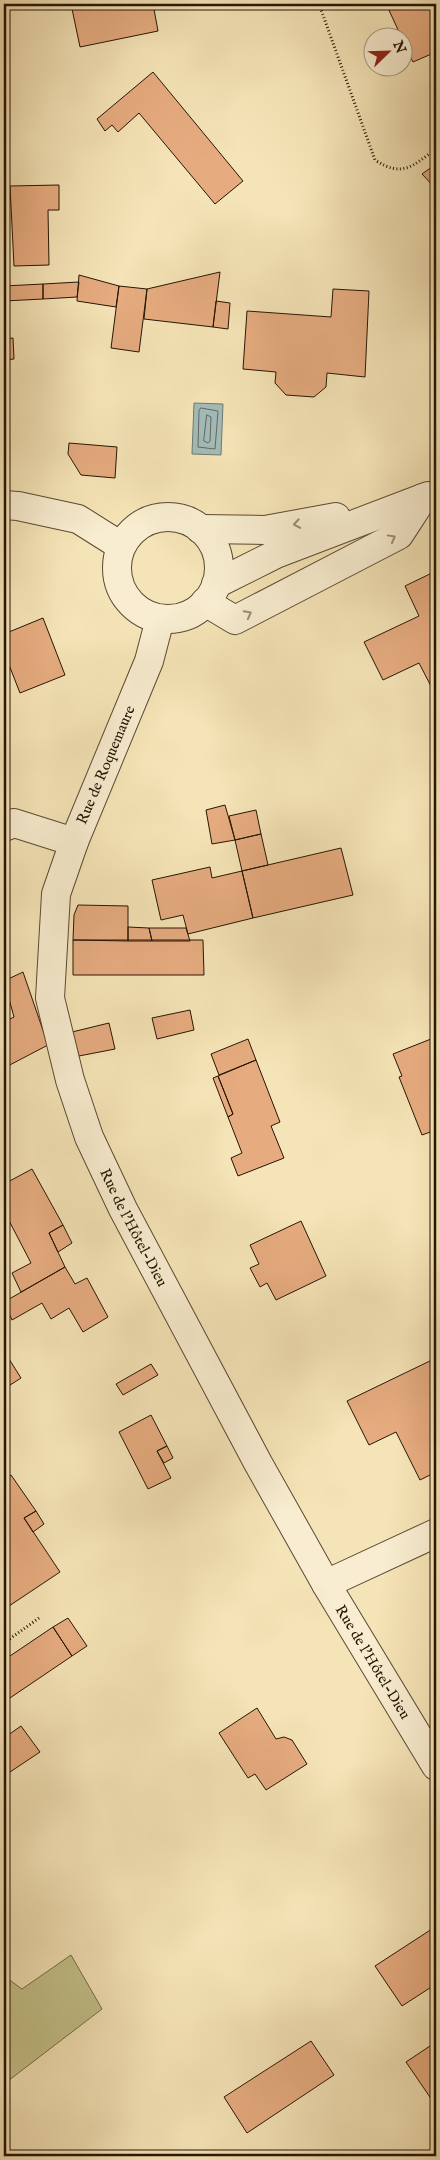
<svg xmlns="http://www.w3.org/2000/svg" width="440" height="2160" font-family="'IM FELL English',serif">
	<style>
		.green { fill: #c4c189; stroke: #756b46 }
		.water { fill: #a2bcb9; stroke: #707971 }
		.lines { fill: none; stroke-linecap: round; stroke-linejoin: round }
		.shore { stroke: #64685e; stroke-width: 1 }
		.building { fill: #e6ac80; stroke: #261504 }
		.minor-casing { stroke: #5a4931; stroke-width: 30 }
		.path { stroke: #261504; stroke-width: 3; stroke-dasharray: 1 2.5; stroke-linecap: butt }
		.minor { stroke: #f8edd0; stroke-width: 28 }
		.oneway { stroke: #9a8c74 }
		.labels { text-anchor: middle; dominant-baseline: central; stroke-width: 4.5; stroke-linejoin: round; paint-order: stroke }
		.street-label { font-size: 15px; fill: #261504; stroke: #f8edd0 }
	</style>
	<rect width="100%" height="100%" fill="#f5e4b7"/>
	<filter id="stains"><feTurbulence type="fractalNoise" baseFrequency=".004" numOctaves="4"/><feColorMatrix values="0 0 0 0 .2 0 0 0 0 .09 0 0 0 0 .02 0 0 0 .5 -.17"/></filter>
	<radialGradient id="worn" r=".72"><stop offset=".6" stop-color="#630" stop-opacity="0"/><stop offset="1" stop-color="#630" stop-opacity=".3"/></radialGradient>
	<path class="green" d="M71,1955L102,2009L4,2084V1976L22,1989Z"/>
	<path class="water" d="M194,403L223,404L221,455L192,454Z"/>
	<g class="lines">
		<path class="shore" d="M201,408L218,411L215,449L198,447L199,411Z
			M207,415L211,417L210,441L208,443L204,441Z"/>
	</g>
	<path class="building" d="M71,4H153L158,31L80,47Z
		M391,4H436V52L413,62L387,6Z
		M153,72L243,181L215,204L139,113L118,132L112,125L105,131L97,119Z
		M436,164V189L422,174Z
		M59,185V210H48L49,265L14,266L10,186Z
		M220,272L213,327L144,319L147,289Z
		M79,275L119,286L116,307L77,301Z
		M79,282L77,297L43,299V284Z
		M43,284V299L4,301V286Z
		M119,286L147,289L139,352L111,348Z
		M333,289L369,291L365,377L327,373L326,387L314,397L286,395L275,383L276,372L243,369L247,311L331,317Z
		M216,301L230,303L228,329L213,327Z
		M13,338L14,359L4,360V339Z
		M69,443L117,447L115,478L81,475L68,454Z
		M436,571V693L435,694L419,663L383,680L364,642L419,616L405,586Z
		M43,618L65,675L20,693L4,652V634Z
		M225,805L235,840L212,844L206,810Z
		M256,810L261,834L235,840L229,816Z
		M261,834L268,865L242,871L235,840Z
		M341,848L353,895L253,918L242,871Z
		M210,867L212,878L242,871L253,918L188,934L183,915L161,920L152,880Z
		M78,905L128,906V941L73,940L74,915Z
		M128,927L149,928L152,941H128Z
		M149,928H186L190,941H152Z
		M73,940H203L204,975H73Z
		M23,972L48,1045L4,1068V1022L14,1017L4,981Z
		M190,1010L194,1030L157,1039L152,1018Z
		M109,1023L115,1049L79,1056L72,1032Z
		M436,1037V1130L422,1135L399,1077L402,1076L393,1054Z
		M248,1039L256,1060L219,1075L211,1054Z
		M256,1060L280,1122L271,1126L284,1158L238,1176L231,1158L242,1153L228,1117L233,1114L218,1076Z
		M218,1076L233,1114L228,1117L213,1078Z
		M32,1169L63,1225L49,1233L65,1267L21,1292L12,1273L31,1263L4,1211V1184Z
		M301,1221L326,1276L276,1300L267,1283L260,1287L250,1268L259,1264L250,1245Z
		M63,1225L72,1243L58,1252L49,1233Z
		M65,1267L75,1284L87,1278L108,1317L83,1332L69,1308L51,1319L42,1303L12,1320L4,1302Z
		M4,1351L21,1378L4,1389Z
		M434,1359L436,1364V1390L430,1393L436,1406V1472L420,1480L396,1432L369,1445L347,1401Z
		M151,1364L158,1375L123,1395L116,1384Z
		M151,1415L167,1446L157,1451L171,1478L148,1489L119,1432Z
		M167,1446L173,1458L164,1463L157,1451Z
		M11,1475L36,1511L24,1518L60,1572L9,1606L4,1598V1480Z
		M36,1511L44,1524L33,1532L24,1518Z
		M436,1555V1575L430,1558Z
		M68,1618L87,1646L72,1656L53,1627Z
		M53,1627L72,1656L4,1702V1660Z
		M257,1708L276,1739L284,1737L292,1740L307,1764L266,1790L255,1774L248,1778L219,1733Z
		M21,1726L40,1752L4,1776V1738Z
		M435,1927L436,1984L402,2006L375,1966Z
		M311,2041L334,2075L247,2133L224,2097Z
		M436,2042V2102L434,2103L406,2062Z
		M436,2149V2156H426Z"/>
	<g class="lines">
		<g class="minor-casing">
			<g id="minor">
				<path d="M4,505L18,506L78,519L121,546"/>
				<circle cx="168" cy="568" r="51"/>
				<path d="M200,529L265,530L336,517"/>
				<path d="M216,584L276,554L428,496"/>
				<path d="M205,602L235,620L399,535L423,498"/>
				<path id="s1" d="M160,619L149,661L74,842L56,894L50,998L70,1080L89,1137L123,1209L258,1463L326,1584L436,1766"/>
				<path d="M4,827L14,823L74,842"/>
				<path d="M326,1584L436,1533"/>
			</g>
		</g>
		<path class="path" d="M319,4L375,160C403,178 412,166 436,149
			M4,1643L39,1618"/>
		<use href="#minor" class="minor"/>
	</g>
	<defs><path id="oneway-chevron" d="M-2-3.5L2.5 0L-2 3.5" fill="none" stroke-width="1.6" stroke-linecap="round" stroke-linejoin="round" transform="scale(1.25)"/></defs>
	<g class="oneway">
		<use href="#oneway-chevron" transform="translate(297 524) rotate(170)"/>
		<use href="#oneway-chevron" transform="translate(392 538) rotate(-29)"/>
		<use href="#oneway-chevron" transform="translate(248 614) rotate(-28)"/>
	</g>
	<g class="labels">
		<g class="street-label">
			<text transform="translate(106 765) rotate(-67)">Rue de Roquemaure</text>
			<text stroke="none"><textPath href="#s1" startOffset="644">Rue de l'Hôtel-Dieu</textPath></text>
			<text stroke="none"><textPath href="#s1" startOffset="1140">Rue de l'Hôtel-Dieu</textPath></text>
		</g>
	</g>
	<rect width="440" height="2160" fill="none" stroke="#f5e4b7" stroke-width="20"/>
	<rect x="5" y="5" width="430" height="2150" fill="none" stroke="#261504" stroke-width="2.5"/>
	<rect x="10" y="10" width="420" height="2140" fill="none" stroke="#261504"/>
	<g transform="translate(388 52) rotate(67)"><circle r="24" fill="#f8edd0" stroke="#a4977e"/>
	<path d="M0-4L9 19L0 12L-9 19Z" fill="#8f2418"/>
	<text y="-8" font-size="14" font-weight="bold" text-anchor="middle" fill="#261504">N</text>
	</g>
	<rect width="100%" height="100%" filter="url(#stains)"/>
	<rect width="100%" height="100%" fill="url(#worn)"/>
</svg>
